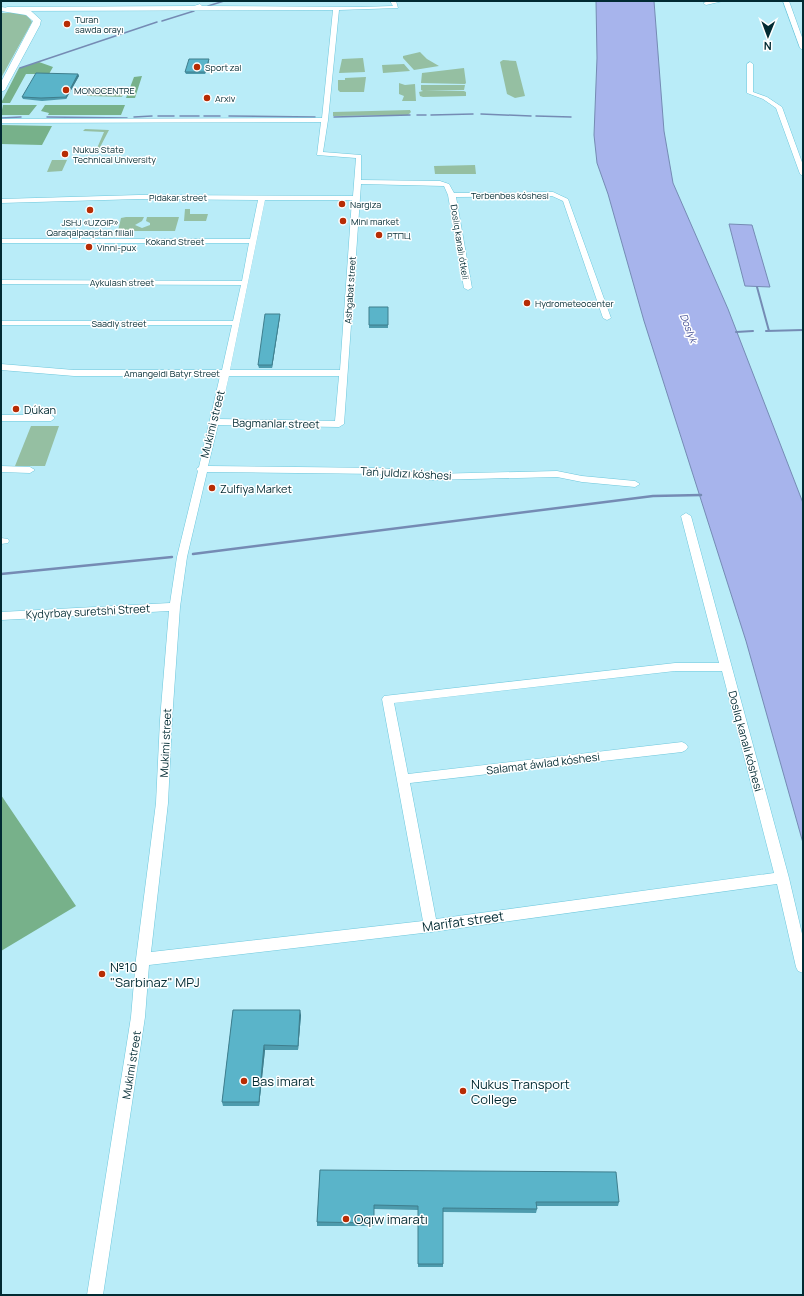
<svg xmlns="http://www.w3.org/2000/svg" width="804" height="1296" font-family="Manrope,sans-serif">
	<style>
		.green { fill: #95bfa2 }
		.forest { fill: #77b18a }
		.water { fill: #a7b4ec; stroke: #758bb4 }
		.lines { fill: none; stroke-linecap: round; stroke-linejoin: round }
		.stream-far2 { stroke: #758bb4; stroke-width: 1.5 }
		.stream-far1 { stroke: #758bb4; stroke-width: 2 }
		.stream { stroke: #758bb4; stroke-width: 2.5 }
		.minor-casing { stroke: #6dc7dc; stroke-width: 1 }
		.secondary-casing { stroke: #6dc7dc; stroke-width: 1 }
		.minor { fill: #fff; fill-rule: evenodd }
		.secondary { fill: #fff; fill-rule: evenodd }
		.wall { fill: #4d9bad }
		.shaded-wall { fill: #3f7e8d }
		.building { fill: #5ab4c9; stroke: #3f7e8d }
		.poi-dot { fill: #b72c04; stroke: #fff; stroke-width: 1.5 }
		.labels { text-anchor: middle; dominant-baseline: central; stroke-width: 3; stroke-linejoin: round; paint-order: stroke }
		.far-poi-label { font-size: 9px; fill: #012a32; stroke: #fff; text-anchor: start }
		.far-street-label { font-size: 9px; fill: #012a32; stroke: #fff }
		.far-water-label { font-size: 10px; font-style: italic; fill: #444f94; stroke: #fff }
		.poi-label { font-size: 11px; fill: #012a32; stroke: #fff; text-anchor: start }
		.street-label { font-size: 11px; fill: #012a32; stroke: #fff }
		.near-street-label { font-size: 13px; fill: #012a32; stroke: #fff }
		.near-poi-label { font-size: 13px; fill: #012a32; stroke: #fff; text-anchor: start }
	</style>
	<rect width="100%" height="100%" fill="#b9ecf8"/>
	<path class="green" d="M1,13C12,13 26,10 32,22L1,78Z
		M420,52L427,59L439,66L414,70L403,58V56Z
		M363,58L365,72L339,73L342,59Z
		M503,60L516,61L525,96L515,98L507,94L500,62Z
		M404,64L410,71L383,73L382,65Z
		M464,68L466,83L465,84L421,83L422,73Z
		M366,77L364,92H340L338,90V80H345V78Z
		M399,83L405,85L415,84L416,101H402L404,96L399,94Z
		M421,85H465L464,90L425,91H464L466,92V96L423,97L420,96L419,92L423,91L421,90Z
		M91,89H125L122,97L87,96Z
		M410,110L411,112L408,115H398L335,116H333V112Z
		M85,129L109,130L97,153L81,154L95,153L104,132L83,131Z
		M52,160H67L62,171L47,172Z
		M475,165L476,174H435L434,166Z
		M185,209H190V214H208L206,221H184Z
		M126,217H144L142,221L135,225L142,228L150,225V223L146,221L147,217H179L175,231H118L121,218Z
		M31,426H59L45,466H15Z"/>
	<path class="forest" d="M39,62L53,67L49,74H26L10,103H1L19,68Z
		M142,76L135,98H126L134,77Z
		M3,105H37L29,115H1Z
		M45,105H125L121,115H48L49,113L41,111Z
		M1,125L52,126L42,145L1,144Z
		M1,795L76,906L1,951Z"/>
	<path class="water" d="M596,1H654L664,131L673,183L728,309L803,503V843L746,641L644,321L608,194L597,163L594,135L597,58Z
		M729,224L752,225L770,287L745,286Z"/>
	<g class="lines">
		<path class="stream-far2" d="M208,6L224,1
			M162,21L194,11
			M20,68L157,22
			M481,114L531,116
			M417,115H426
			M431,115L473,114
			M158,116H174
			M180,116H199
			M204,116H220
			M229,116L315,117
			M536,116L571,117
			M47,117L127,118
			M134,117L152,116
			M334,117L410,115
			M1,118L21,117"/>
		<path class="stream-far1" d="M757,287L769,331
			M766,331L803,330
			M736,332L753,331"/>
		<path class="stream" d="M193,554L653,496L701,495
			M1,574L172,557"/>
		<g class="minor-casing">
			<path id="minor" d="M390,1H396L398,8L339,10L328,120L323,152L361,155V180L440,181L449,184L454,193L553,192L568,199L611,318L607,320L603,318L563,201L552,196L456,197L472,288L468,290L464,288L448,195L444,186L361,184L344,424L339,427L218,425L208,466L382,468L431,474L557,471L582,476L635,481L640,484L635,487L582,482L557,477L431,480L382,474L207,472L187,557L180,607L172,720L168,803L151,952L423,921L382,699L384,696L675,663H719L681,516L686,513L691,516L789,878L803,938V973L798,971L796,967L777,884L431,932L149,965L145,1017L103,1295H87L131,1017L136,959L156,803L160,720L169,611L1,620V612L170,603L177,557L198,471L196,469L199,467L220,376H74L1,370V364L74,370H222L232,325H1V321H233L241,285L1,284V280L242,281L249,243H1V239H250L258,200L139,199L1,203V199L139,195L353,196L356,158L317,155L321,122L1,123V119L322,118L333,10L7,11L4,9L7,7L194,6L200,4L202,6L361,7L393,6ZM265,200H352L340,370H230ZM229,376H339L335,421L219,419ZM675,671H722L774,873L436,919L410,783L682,752L686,750L688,747L686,744L682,742L408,774L394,703Z
				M723,1L706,5L703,3L709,1Z
				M783,1H789L803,40V50L800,48Z
				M750,62L753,64V92L767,97L782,107L803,165V176L800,174L776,108L763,99L747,93V64Z
				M1,415H51L55,418L51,421H1Z
				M1,466L30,467L35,470L30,473L1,472Z
				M1,538L8,539L9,541L8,543L1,544Z"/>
		</g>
		<g class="secondary-casing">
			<path id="secondary" d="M1,7L31,11L41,20L40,25L5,90L1,92V82L33,21L26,15L1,11Z"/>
		</g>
		<use href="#minor" class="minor"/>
		<use href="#secondary" class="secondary"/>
	</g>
	<path class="wall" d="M209,61L205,74H186L185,72Z
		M78,74L79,76L66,99L42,101L23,99L22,97Z
		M369,307H388V328H369Z
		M280,316L272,368H259L258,365Z
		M233,1010L301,1015L298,1050H265L259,1106H223L222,1102Z
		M320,1170L619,1202L618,1206H537V1209L536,1213L443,1212V1267H418V1210L374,1209V1226H317V1222Z"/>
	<path class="shaded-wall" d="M209,59V61L205,74V72Z
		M78,74L79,76L66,99V97Z
		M280,314V316L272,368V365Z
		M300,1010L301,1015L298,1050V1046Z
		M264,1045L265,1050L259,1106V1102Z"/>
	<path class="building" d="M189,59H209L205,72H185Z
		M36,73L78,74L66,97L41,98L22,97Z
		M369,307H388V325H369Z
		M265,314H280L272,365H258Z
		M233,1010H300L298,1046L264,1045L259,1102H222Z
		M320,1170L616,1172L619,1202H536L537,1209L443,1208V1264H418V1206L374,1205V1223L317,1222Z"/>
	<g class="poi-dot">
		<circle cx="67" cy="24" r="4"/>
		<circle cx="197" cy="67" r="4"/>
		<circle cx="66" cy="90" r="4"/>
		<circle cx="207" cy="98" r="4"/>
		<circle cx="65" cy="154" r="4"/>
		<circle cx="342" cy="204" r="4"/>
		<circle cx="90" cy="210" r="4"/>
		<circle cx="343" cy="221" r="4"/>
		<circle cx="379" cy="235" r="4"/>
		<circle cx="89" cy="247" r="4"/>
		<circle cx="527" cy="303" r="4"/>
		<circle cx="16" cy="409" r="4"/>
		<circle cx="212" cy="488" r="4"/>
		<circle cx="102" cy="974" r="4"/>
		<circle cx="244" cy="1081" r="4"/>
		<circle cx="463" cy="1091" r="4"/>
		<circle cx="346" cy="1219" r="4"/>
	</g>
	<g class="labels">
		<g class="far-poi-label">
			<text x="75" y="19">Turan<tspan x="75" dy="10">sawda orayı</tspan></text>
			<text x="205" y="67">Sport zal</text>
			<text x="74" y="90">MONOCENTRE</text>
			<text x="215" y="98">Arxiv</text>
			<text x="73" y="149">Nukus State<tspan x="73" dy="10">Technical University</tspan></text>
			<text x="350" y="204">Nargiza</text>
			<text x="351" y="221">Mini market</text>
			<text x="90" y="222" text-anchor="middle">JSHJ «UZGIP»<tspan x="90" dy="10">Qaraqalpaqstan filiali</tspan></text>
			<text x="387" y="235">РТПЦ</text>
			<text x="97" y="247">Vinni-pux</text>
			<text x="535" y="303">Hydrometeocenter</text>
		</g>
		<g class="far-street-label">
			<text x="510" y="195">Terbenbes kóshesi</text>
			<text x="178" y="197">Pidakar street</text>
			<text x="175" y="241">Kokand Street</text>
			<text transform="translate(460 242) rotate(81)">Doslıq kanalı ótkeli</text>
			<text x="122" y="282">Aykulash street</text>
			<text transform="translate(350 290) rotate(-86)">Ashgabat street</text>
			<text x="119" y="323">Saadiy street</text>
			<text x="172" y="373">Amangeldi Batyr Street</text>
		</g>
		<g class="far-water-label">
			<text transform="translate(689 328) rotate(69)">Doslyk</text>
		</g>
		<g class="poi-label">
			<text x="24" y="409">Dúkan</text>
			<text x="220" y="488">Zulfiya Market</text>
		</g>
		<g class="street-label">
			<text transform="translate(276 423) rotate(1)">Bagmanlar street</text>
			<text transform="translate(212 424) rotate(-76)">Mukimi street</text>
			<text transform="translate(406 473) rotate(3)">Tań juldızı kóshesi</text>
			<text transform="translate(88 611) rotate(-3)">Kydyrbay suretshi Street</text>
			<text transform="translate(746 741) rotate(75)">Doslıq kanalı kóshesi</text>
			<text transform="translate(165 743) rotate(-87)">Mukimi street</text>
			<text transform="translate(543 763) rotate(-7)">Salamat áwlad kóshesi</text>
			<text transform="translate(131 1065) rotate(-81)">Mukimi street</text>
		</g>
		<g class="near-street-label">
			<text transform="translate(463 921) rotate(-8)">Marifat street</text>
		</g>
		<g class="near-poi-label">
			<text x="110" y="967">№10<tspan x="110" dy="15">"Sarbinaz" MPJ</tspan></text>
			<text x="252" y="1081">Bas imarat</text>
			<text x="471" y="1084">Nukus Transport<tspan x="471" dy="15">College</tspan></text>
			<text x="354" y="1219">Oqıw imaratı</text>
		</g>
	</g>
	<rect width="804" height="1296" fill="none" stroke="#012a32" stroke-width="4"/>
	<g transform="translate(768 36) rotate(181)" stroke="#ffffff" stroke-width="3" paint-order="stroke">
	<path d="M0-3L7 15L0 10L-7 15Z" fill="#012a32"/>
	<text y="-6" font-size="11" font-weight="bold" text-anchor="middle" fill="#012a32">N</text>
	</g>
</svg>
